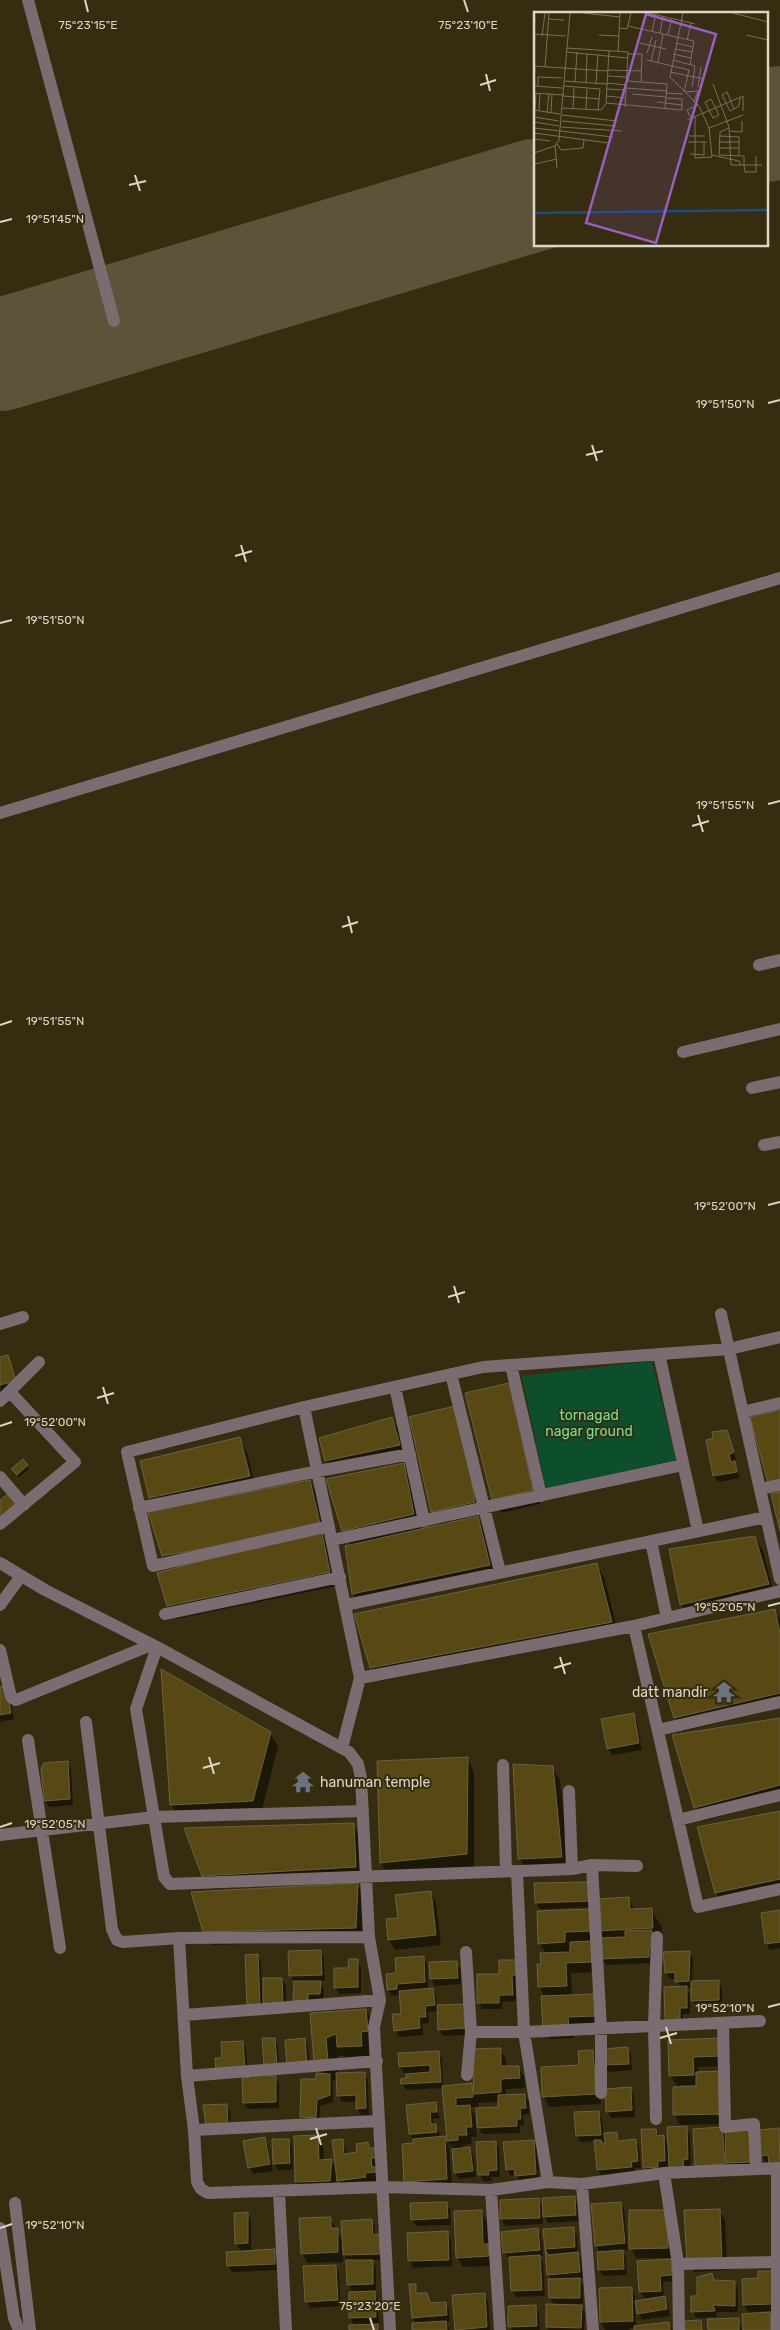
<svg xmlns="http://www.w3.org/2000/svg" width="780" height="2330" font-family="Rubik,sans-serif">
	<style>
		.green { fill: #0d4f2c }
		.shadow { fill: #0007; fill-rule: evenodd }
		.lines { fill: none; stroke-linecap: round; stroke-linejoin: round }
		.runway { stroke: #5c5339; stroke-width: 112 }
		.building { fill: #584914; stroke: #6a6143 }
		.minor { stroke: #7b6c71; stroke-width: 12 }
		.ticks { fill: none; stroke: #dbd6c5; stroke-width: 2 }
		.labels { text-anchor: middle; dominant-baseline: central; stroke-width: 4; stroke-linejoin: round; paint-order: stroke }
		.park-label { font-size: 14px; fill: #6ae298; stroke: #362d10 }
		.poi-label { font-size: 14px; fill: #dbd6c5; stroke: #362d10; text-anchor: end }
		.inset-river { fill: none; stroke: #184b8c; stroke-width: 2.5 }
		.inset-road { fill: none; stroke: #787158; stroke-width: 1 }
		.view { fill: #985fc1; fill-opacity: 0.15; stroke: #985fc1; stroke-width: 2.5 }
		.inset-edge { fill: none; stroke: #dbd6c5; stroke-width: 2.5 }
		.ticks-label { font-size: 12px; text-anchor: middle; fill: #dbd6c5; stroke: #362d10; stroke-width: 4; stroke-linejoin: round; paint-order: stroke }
	</style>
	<rect width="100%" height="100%" fill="#362d10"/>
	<path class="green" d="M652,1361L676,1460L546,1489L522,1376Z"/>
	<path class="shadow" d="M7,1356L19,1387L1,1392L0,1358Z
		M516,1398L540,1504L501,1513L493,1500Z
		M458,1406L482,1515L477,1516L485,1530L496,1578L361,1607L353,1593L352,1546L343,1530L404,1464L411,1478L421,1530L440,1526L432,1512Z
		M392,1419L398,1429L404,1455L332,1471L326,1461L321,1439Z
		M727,1431L730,1437L736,1459L733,1461L740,1478L718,1482L714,1476L715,1439Z
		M239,1439L247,1452L256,1489L238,1493V1496L310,1481L317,1495L337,1586L176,1619L169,1606L171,1570L163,1556L158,1512L150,1498L142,1462Z
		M23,1460L29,1469L19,1477L14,1471Z
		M755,1538L763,1551L775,1598L688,1618L681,1604Z
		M596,1564L604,1577L619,1635L379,1681L372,1668L356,1615Z
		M774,1610L780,1620V1708L683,1731L676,1718L649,1635Z
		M163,1671L270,1733L278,1746L261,1814L179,1818L171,1805Z
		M0,1688L10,1694L14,1719L0,1722Z
		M633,1715L637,1721L642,1750L612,1755L608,1749Z
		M780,1720V1800L703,1821L695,1807Z
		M467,1758L474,1772V1868L389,1876L381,1863L378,1763Z
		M67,1762L71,1769L73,1805L49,1807L45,1801Z
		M552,1767L560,1780L569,1870L527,1872L520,1858Z
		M780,1812V1894L723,1906L716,1892Z
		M353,1824L361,1837L363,1880L211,1889L203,1876Z
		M590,1883L594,1907L540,1909L536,1902Z
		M357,1884L365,1897L363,1941L212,1945L204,1932Z
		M430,1892L436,1902L441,1945L395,1950L389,1940L387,1921L399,1919Z
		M628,1899L635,1910L651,1909L662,1928L663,1947H656L652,1963L606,1965L602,1959L604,1939L597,1927V1972L571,1973L572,1996L593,1995L600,2025L573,2026L574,2038L550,2039L544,2029L545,1997L539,1986L546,1954L539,1943L591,1910Z
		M780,1911V1948L770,1950L766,1943Z
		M321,1952L324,1958L325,1981H319L324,1989L323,2000H295V1982L290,1975Z
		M689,1952L693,1958L692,1982H718L722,1988V2007H696L693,2000V1988H686L690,1994V2014H683V2030H670L680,1988L677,1979H670L666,1973Z
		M257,1955L261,1962L263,2012H252Z
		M423,1957L427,1964L428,1990L432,1989L436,1996L437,2007L464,2005L469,2035L443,2036L439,2030L438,2011L428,2012L429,2023L422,2024L423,2035L399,2037L395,2030L403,2015L401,1995L392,1996L388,1989L397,1974Z
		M357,1960L361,1967V1993L339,1994L335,1987Z
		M500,1962L522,1981H515L516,2001L502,2002V2009H482L479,2003L500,1975Z
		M457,1963L460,1969L461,1984L435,1986L431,1979L430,1964Z
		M282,1979L286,1986V2010L264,2002Z
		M366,2010L377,2029L372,2064L349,2066L343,2055L337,2057L338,2074L364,2073L368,2080L369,2115H361L357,2108V2102H342L339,2096L338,2080L333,2081V2102L320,2106L319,2124H305L302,2117L317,2080L323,2075L315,2062L312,2014Z
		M275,2039L278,2045L279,2072H269Z
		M305,2039L308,2046L310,2071L292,2072Z
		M718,2039L724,2066L698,2067L699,2073L728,2124L680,2125L675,2115L678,2088L671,2076L669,2042ZM680,2085H698V2087L680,2088Z
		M243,2042L246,2049L248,2076L223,2059Z
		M627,2048L631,2055L632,2070L608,2072L605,2065Z
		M500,2049L506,2059V2067H519L524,2077L525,2088L506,2089V2096L525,2095L529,2101V2114L523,2115L524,2125H520V2133L482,2134L476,2124L477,2137H471L472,2144L463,2145V2149L470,2148L473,2155L476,2177L459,2179L455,2173L454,2150L449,2143L452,2189L405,2182L414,2145L411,2135L437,2133V2130L408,2106L435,2103L440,2118L433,2119L434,2125H436L439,2132L440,2138H444L449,2146L444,2088L406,2090L402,2084L407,2080V2073H404L400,2067L438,2052L442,2059L443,2087L472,2085L475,2091ZM499,2102L500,2108L479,2109L478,2103ZM470,2107H477L478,2123H476L475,2116Z
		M593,2051L598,2061L601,2104L549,2107L544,2097L580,2066Z
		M270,2077H275L279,2083V2108L248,2109L244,2103Z
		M630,2089L634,2095L635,2117L611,2118L607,2111Z
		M227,2105L230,2111L231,2131L211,2132Z
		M599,2113L602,2119L603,2134L616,2133L620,2142L636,2141L639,2147L641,2168H634L635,2174L602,2177L598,2170L596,2141L581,2142L577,2136ZM601,2141H606V2145L603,2146Z
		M686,2128L690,2134L691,2166L648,2174L644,2167L656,2130L660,2137L663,2136L669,2147Z
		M721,2128L727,2138L755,2168L731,2169L727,2161V2170L700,2172Z
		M778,2129L780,2132V2171L770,2162H766L762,2156L759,2131Z
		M318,2137L323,2147L324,2161H331L337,2170L342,2140L348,2154L358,2153L367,2144L371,2149H374L382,2181L344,2190L336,2177L335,2191L302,2192L296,2181Z
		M265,2139L268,2145L273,2171L253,2174L249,2167Z
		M288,2140L292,2146L293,2170H278L274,2164Z
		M533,2141L537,2148L539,2180L520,2182L516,2175L510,2176L507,2169Z
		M495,2142L499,2148L500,2177H491L492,2181H483L480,2175Z
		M574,2197L578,2204L579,2221L548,2223L542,2213L543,2224L505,2226L502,2219L501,2201L538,2199L544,2209Z
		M446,2203L450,2209L451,2225L416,2226L412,2220Z
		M620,2203L624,2209L628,2250H622L626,2258L627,2275L603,2276L599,2270L600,2253L596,2245Z
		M719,2210L725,2220L727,2270L694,2272L688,2262Z
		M481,2211L487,2221L488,2245L493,2255L494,2266L463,2267L457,2257Z
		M667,2211L673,2258H636L631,2248Z
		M247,2214L251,2220V2252L274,2251L278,2257V2270L232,2272L228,2266L241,2252L236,2243Z
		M330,2218L343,2241L371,2220L375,2227V2236L383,2260H372L376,2267V2290H373L378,2299L379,2323L376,2324L380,2330H350L355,2326L350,2318L353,2293L348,2285L347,2260L343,2253V2262L308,2263L302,2253Z
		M573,2228L577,2235L578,2254L581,2260L583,2278H578L583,2286V2304H580L585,2313L584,2330H548L547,2306H555L550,2298V2280H552L548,2274L545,2230Z
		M538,2230L541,2236L543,2256H539L543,2263L545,2296L516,2297L512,2291L510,2259L504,2253Z
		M447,2232L451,2239L452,2266L413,2268L410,2261L408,2234Z
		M670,2261L674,2267L675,2281L663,2282L664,2298L668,2304L670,2316L642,2320L635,2307L636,2327L668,2323L672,2330H635V2328H629L630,2330H604H605L601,2322L631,2288L635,2295V2302L652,2300L651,2298H644L640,2292Z
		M336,2266L339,2273L341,2306L310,2308L306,2301Z
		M711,2274L715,2282H734L738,2288V2312H716L717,2317L696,2318L693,2312Z
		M760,2279L776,2311L748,2312L744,2305L743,2280Z
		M415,2285L419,2295L426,2294L431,2309L445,2303L449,2310L450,2321L446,2322L450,2330H414L416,2324L413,2318Z
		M484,2294L488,2300L490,2330H456L453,2297Z
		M535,2307L539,2313L540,2330H512L510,2326Z
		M738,2320L742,2330H709Z"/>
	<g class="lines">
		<path class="runway" d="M766,126L780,122
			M0,355L535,195"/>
	</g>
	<path class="building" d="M8,1355L16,1381L0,1385V1357Z
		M509,1383L533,1490L492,1500L465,1393Z
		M459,1405L475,1502L431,1512L409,1417Z
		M780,1410V1483L769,1487L750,1417Z
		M392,1417L400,1445L325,1461L319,1438Z
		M727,1430L734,1452L729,1455L731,1462L735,1461L737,1472L713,1476L706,1440L713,1438L712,1432Z
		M240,1437L250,1476L149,1498L140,1461Z
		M23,1459L28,1465L17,1475L11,1469Z
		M404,1463L414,1514L342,1531L326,1479Z
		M310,1480L321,1528L162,1556L148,1512Z
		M780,1492V1531L771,1494Z
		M9,1493L18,1504L0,1519V1500Z
		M478,1516L490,1565L352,1594L345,1546Z
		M321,1528L330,1572L167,1606L157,1573Z
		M755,1536L769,1584L680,1605L669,1549Z
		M597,1563L612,1622L370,1668L354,1614Z
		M775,1609L780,1633V1693L674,1718L648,1634Z
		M161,1669L271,1732L253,1801L170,1805Z
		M7,1686L11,1713L0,1715V1687Z
		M634,1713L639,1743L607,1749L601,1719Z
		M780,1718V1785L694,1808L672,1735Z
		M468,1757L467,1854L380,1863L377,1761Z
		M68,1761L70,1799L44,1801L41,1768L44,1763Z
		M513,1764L553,1766L562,1857L518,1859Z
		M780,1811V1879L715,1893L697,1827Z
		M354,1823L356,1867L202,1876L184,1828Z
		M590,1882L591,1901L535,1903L534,1883Z
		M358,1883L356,1928L203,1932L191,1892Z
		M431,1891L436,1935L388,1940L386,1919L398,1918L395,1895Z
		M629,1897L630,1909L652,1908L653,1928L598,1931L596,1899Z
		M592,1909L593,1931L565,1932V1942L538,1944L537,1911Z
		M780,1910V1942L765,1944L761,1913Z
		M652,1930L653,1948H649V1957L601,1959L600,1938L625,1937V1931Z
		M591,1941L592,1962L566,1963L567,1986L538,1987L537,1964H541L540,1953L570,1952V1942Z
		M321,1950L322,1975L289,1976L288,1951Z
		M690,1951L689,1981L675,1982V1972L665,1973L663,1952Z
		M258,1954L260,2006H247L245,1955Z
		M424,1956L425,1982L397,1984V1989L387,1990L386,1974L396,1973L395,1958Z
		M349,1959H358V1987L334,1988V1968H348Z
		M499,1960H519V1975H512L513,1995H499V2003H477V1974H499Z
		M457,1961L458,1978L430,1979L429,1962Z
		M263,1978H282L283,2003L263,2004Z
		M719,1980V2000L691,2001V1981Z
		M294,1981H321L320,1994H308V2001H293Z
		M687,1986V2008H680V2023H665L664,1987Z
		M433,1988L435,2005L425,2006L426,2017H419L420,2028L394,2031L392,2014H401L399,1991Z
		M594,1994L595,2016L568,2017L569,2028L543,2029L541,1996Z
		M465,2004L466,2028L438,2030L437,2005Z
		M366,2009L368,2031L361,2032L362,2046L337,2047L336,2034L326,2038L328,2061L314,2062L310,2013Z
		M262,2038H275L277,2066H264Z
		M305,2038L307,2064L287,2066L285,2040Z
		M719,2038V2056L693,2057L694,2075L669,2076L668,2040Z
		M243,2041L245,2070L216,2072L215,2058H222L221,2042Z
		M628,2047L629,2064L603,2065L602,2049Z
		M501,2048V2066H519L520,2078L501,2079V2092L474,2094L472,2049Z
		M593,2050L596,2094L542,2097L541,2067L579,2065L578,2051Z
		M439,2051L441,2082L401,2084L400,2079L406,2078V2074L430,2072V2065L399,2067L398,2053Z
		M722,2071L723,2114L673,2115V2087L696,2086V2072Z
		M365,2072L366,2108L356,2109V2095L337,2096L336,2073Z
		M250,2073H268L270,2076H276V2102L243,2103L242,2078L250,2077Z
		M316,2073L330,2074V2095L317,2100L316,2118L300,2117L301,2079H316Z
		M472,2083L473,2097L456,2098V2106L470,2105L472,2127H466L467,2135H458V2140L447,2141L442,2086Z
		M631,2087L632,2110L606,2112L605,2089Z
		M525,2094L526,2108H520L521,2119H517V2126L477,2128L476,2108L498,2107V2095Z
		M436,2102L437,2112H430L431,2124H436L437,2132L409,2134L406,2105Z
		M227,2104L228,2125L206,2126L203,2105Z
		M599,2111L601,2135L576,2136L574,2112Z
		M687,2126L688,2159L683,2160L684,2169H669L667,2127Z
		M722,2127L725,2164L695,2166L693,2129Z
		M779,2128L780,2165L769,2166L768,2155L761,2156L758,2130Z
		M641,2129H656L657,2136L664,2135L665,2161H658V2167L643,2168Z
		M751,2130L752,2162L726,2163L725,2131Z
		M617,2132L618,2141L636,2139L638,2161L631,2162L632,2167L597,2170L594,2140H601L602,2144H605L604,2133Z
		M318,2135L319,2160L332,2159L330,2181L295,2182L294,2136Z
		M445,2136L447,2179L404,2182L402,2144L413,2143V2139Z
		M265,2137L270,2164L248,2168L243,2141Z
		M272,2139H289L290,2163L273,2164Z
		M343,2139L344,2154L357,2152L356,2144L368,2142L369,2148H375L376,2158H371L372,2167H377L376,2172L365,2173L366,2177L337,2181L332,2140Z
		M534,2140L536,2174L515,2176L514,2169L506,2170L503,2142Z
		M496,2141L497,2170L488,2171L489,2175H478L476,2142Z
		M470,2147L473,2171L454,2173L452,2149Z
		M575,2196L576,2215L543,2217L542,2198Z
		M539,2198L540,2218L500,2219V2200Z
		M447,2202L448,2218L411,2220L410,2203Z
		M621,2202L625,2243L595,2246L591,2204Z
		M720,2209L722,2260L687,2262L684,2210Z
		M482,2210L483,2244H488L489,2256L456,2258L454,2211Z
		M629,2210H668V2248L629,2249Z
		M248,2212V2243L235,2244L234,2213Z
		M331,2217V2228H338V2252L301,2254L299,2218Z
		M372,2219L373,2235L379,2234L380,2254L343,2255L341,2221Z
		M574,2227L575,2247L545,2249L543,2229Z
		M538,2228L540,2250L503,2253L501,2232Z
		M448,2231L449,2260L408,2261L407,2233Z
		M275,2249V2264L227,2266L226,2252Z
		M545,2249L548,2255L578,2252L580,2272L547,2275Z
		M623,2250L624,2269L598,2270L597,2252Z
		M540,2255L542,2290L511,2291L509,2257Z
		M671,2259L672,2275L660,2276L661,2291L639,2292L637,2261Z
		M346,2260H373V2284L347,2285Z
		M336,2265L338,2300L305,2302L303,2266Z
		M758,2271H772L773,2304L743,2305L742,2279L758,2278Z
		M712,2273L714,2280L735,2281V2306L713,2305L715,2311L691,2312V2296H697V2277Z
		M580,2278V2298H549L548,2279Z
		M409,2284H416V2293H427L430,2303L446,2302L447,2315L412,2318Z
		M632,2287L633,2321L600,2322L599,2288Z
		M375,2291L376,2317L349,2318V2292Z
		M485,2293L487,2327L455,2330L452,2295Z
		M665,2296L667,2309L637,2314L635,2301Z
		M546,2304L582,2305L581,2328L546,2327Z
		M536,2305L537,2326L508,2327V2306Z
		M770,2312L771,2330H743L742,2314Z
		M739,2318V2330H708L707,2319Z
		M701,2320L702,2330H684L683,2321Z
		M446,2321L447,2330H412V2323Z
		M669,2322L670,2330H634V2326Z
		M378,2324V2330H349V2325Z"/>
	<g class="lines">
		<path class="minor" d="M28,0L114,321
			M0,813L780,578
			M759,965L780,960
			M683,1052L780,1029
			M752,1088L780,1082
			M764,1145L780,1142
			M721,1314L780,1579
			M0,1324L23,1317
			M659,1354L698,1531
			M511,1365L541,1496
			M451,1374L500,1572
			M395,1387L424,1521
			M0,1401L39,1362
			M304,1407L360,1678L634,1626L780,1591
			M743,1412L780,1403
			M0,1477L24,1505
			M760,1489L780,1485
			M139,1508L318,1471L410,1454
			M0,1524L75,1462L10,1392
			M329,1526L153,1566L127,1452L304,1407L483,1367L729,1349L780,1337
			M332,1540L683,1465
			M651,1541L667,1618
			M0,1563L45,1590L157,1647L349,1752L358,1764L361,1778L369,1937L380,2000L374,2027L390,2330
			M0,1605L21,1576
			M346,1605L766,1517
			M165,1614L340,1577
			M634,1626L698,1907L780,1889
			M157,1647L136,1709L164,1877L170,1884L572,1869L592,1865L637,1866
			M0,1650L11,1697L16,1700L151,1645
			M86,1722L112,1929L117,1940L123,1942L179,1938L369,1937
			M658,1730L780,1702
			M28,1740L60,1948
			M342,1748L360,1678
			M503,1765L506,1871
			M569,1791L572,1869
			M678,1820L780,1795
			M0,1835L154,1817L363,1811
			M592,1865L601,2029V2093
			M517,1871L524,2032L548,2182
			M179,1938L187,2076L194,2130L197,2182L201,2189L208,2193L382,2187L491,2190L548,2182L582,2184L664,2173L780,2168
			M466,1952L471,2032L467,2075
			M185,2015L380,2000
			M723,2024L725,2127L754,2124L756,2168
			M471,2032H524L760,2021
			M187,2076L377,2061
			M656,2119L654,2026L657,1937
			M194,2130L379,2121
			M664,2173L678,2264L679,2330
			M582,2184L593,2330
			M491,2190L500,2330
			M279,2192L286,2330
			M15,2203L30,2330
			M0,2228L14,2318L19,2330
			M678,2264L778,2262
			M777,2330V2168"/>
	</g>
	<path class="ticks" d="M85,0L88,12M464,0L468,12M486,74L490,91M480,85L496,80M135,175L140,191M129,185L146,181M0,222L12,219M768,403L780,400M592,445L597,461M586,455L603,451M241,545L246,562M235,556L252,551M0,623L12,620M768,804L780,801M698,815L703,832M692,826L709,821M348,916L352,933M342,927L358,922M0,1025L12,1021M768,1205L780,1202M454,1286L459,1303M448,1297L465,1292M103,1387L108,1404M97,1398L114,1393M0,1426L12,1422M768,1606L780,1603M560,1657L565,1674M554,1668L571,1663M209,1757L214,1774M203,1768L220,1763M0,1827L12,1823M768,2007L780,2004M666,2027L671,2044M660,2038L677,2033M316,2128L321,2145M310,2139L327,2134M0,2228L12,2224M370,2318L374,2330"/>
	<defs>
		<g id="temple-bare" transform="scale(1.725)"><path d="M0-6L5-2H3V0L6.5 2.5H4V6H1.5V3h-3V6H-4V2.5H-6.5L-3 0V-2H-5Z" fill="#6b7280" stroke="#362d10" stroke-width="2.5" paint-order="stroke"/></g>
	</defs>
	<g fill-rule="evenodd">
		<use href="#temple-bare" x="724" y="1692"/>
		<use href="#temple-bare" x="303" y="1782"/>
	</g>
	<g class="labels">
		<g class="park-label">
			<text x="589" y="1415">tornagad<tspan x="589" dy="16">nagar ground</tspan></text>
		</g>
		<g class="poi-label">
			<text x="708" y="1692">datt mandir</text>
			<text x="320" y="1782" text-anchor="start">hanuman temple</text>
		</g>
	</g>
	<g transform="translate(534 12)">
		<rect width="234" height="234" fill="#362d10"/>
		<path class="inset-river" d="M0,201L234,198"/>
		<path class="inset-road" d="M49,1L86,5M115,1L161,12M149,1L136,65L165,94L175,116L209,103M199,1L234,10M14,7L30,8M94,14L160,29L156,53M85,16L93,17L97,1M108,17L113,1M118,19L122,2M126,21L129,4M0,22L32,24M0,22L1,6M134,22L138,6M65,23L85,24M212,23L234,28M8,24L11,1M153,28L157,11M106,31L132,37M142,31L159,35M32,36L94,40L91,95M141,37L158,40M32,40L94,46M84,40L86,1M113,41L118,25M94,42H108L107,69M139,42L157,46M113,48L155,58L150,80M139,48L161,54L158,75M117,49L122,28M124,50L129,22M0,54L73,59M11,55L15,1M73,58L107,59M136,60L170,67M73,64L93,65M0,69L1,54M30,69L73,72M93,69L133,72L131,97M41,70L43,40M52,71L53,42M73,71L92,73M62,72L64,42M179,72L195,115L197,153H210L211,160H222V144M0,74L28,76M4,74V65L28,66M30,74L66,77M164,75L167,55M92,76L132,79M72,77L92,78M151,80L164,79L160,90M0,81L30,83M132,81L149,82M98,82L132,85M29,84L65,87M72,84L92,86M177,87L185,103L179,106L171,90ZM123,90L148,93M72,91L148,98V87L132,86M28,96L67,98L72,92L75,39M39,97L40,76M200,97L193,80L188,83L196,99L200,97L205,94L206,85M0,98L26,102M1,98L2,81M52,98L53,77M64,98L66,77M5,99L6,81M13,101L15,81M17,101L18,82M28,103L83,109M161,104V146L178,145L175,116M0,105L25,109M157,106L153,98L164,93M153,108L209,84V99M28,109L82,114M0,110L25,114M27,115L88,119M0,116L79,125M195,116L186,120L185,143L210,144V153H228M196,119L208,120V109M0,121L75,131M155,124H171M186,124L205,125V143M0,127L16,129M154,130H173M185,130H205M23,132L27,138L49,136L50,128M21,134L23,156M186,136H204M0,141L21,134L25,128L36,1M156,142L170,143V130M178,143L205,149L207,153M1,152L23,147"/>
		<path class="view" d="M112,2L182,22L122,231L52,211Z"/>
		<rect width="234" height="234" class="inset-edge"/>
	</g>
	<g class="ticks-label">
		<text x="88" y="29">75°23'15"E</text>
		<text x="468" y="29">75°23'10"E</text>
		<text x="55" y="223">19°51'45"N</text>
		<text x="725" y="408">19°51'50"N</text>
		<text x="55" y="624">19°51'50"N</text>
		<text x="725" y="809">19°51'55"N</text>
		<text x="55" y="1025">19°51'55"N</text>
		<text x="725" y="1210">19°52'00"N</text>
		<text x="55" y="1426">19°52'00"N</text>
		<text x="725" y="1611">19°52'05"N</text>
		<text x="55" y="1828">19°52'05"N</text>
		<text x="725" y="2012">19°52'10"N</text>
		<text x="55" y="2229">19°52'10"N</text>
		<text x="370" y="2310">75°23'20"E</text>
	</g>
</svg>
